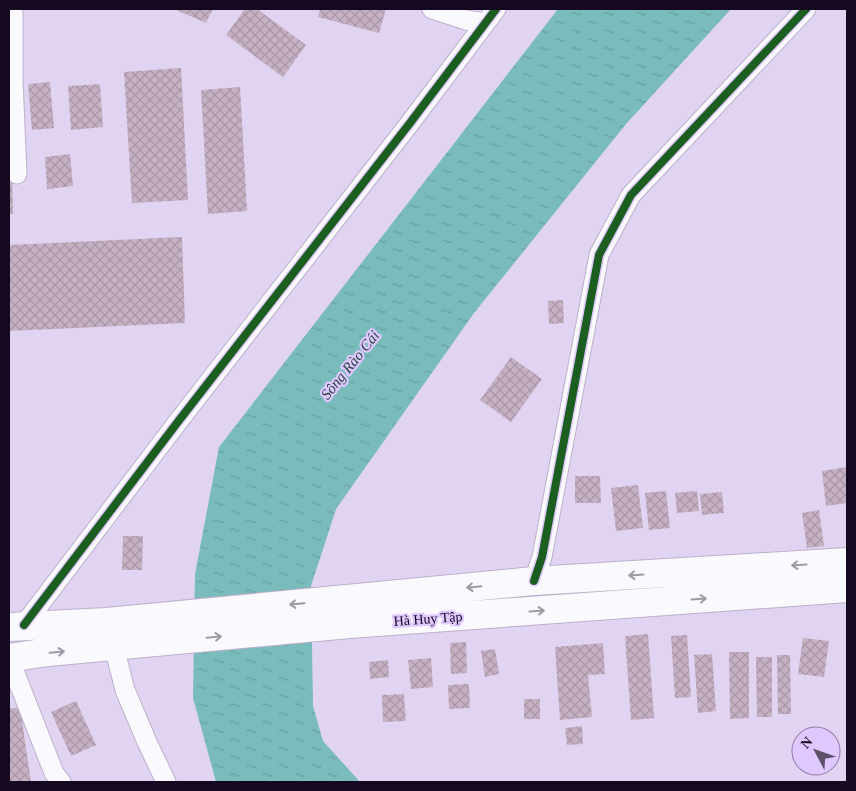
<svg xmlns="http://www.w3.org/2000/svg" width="856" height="791" font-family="Georgia,serif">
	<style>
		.water { fill: url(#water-ripples) }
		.building { fill: url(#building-cross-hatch) }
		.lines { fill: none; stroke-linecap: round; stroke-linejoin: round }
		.minor-casing { stroke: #bcb0ca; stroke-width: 21 }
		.primary-casing { stroke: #bcb0ca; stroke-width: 30 }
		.minor { stroke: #faf9fd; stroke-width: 19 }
		.primary { stroke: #faf9fd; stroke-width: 28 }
		.cycleway-casing { stroke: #dfc7ff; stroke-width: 11 }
		.cycleway { stroke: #1b5e20; stroke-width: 8 }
		.oneway { stroke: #9e99a5 }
		.labels { text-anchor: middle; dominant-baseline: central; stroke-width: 4.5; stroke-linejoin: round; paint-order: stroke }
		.street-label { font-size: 14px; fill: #150921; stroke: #dfc7ff }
		.water-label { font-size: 15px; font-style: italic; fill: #25443f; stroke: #dfc7ff }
	</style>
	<defs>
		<pattern id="water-ripples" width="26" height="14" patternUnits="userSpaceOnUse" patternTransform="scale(1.25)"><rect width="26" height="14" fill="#79bcbb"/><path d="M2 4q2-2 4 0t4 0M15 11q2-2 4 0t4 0" fill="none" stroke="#68a0a0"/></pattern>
		<pattern id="building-cross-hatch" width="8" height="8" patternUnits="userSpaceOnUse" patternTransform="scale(1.25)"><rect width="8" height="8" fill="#c6b1c3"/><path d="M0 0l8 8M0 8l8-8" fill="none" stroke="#a997a7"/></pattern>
	</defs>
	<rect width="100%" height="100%" fill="#e1d4f2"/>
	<path class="water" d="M558,9H731L626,124L474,313L336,509L311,586L313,706L323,741L360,782H216L193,698L195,574L219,447Z"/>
	<path class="building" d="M174,9H213L206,23Z
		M245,9H257L306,45L283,77L226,35Z
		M320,9H386L379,33L318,17Z
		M181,68L188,200L132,203L124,72Z
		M50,82L54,128L32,130L28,84Z
		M100,84L103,127L71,130L68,86Z
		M240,87L247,211L208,214L201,90Z
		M70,154L73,186L47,189L45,157Z
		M9,173H12L13,214H9Z
		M182,237L185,323L9,331V245Z
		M563,300L564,323L549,324L548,301Z
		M511,357L542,379L511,422L480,400Z
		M847,467V503L826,506L822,471Z
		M575,476H600L601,503H575Z
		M638,485L643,528L616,531L611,488Z
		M666,491L670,528L649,530L645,493Z
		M697,491L699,511L677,513L675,493Z
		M722,492L724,513L702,515L700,494Z
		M819,510L824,546L807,548L802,513Z
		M123,536H143L142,570H122Z
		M648,634L654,718L631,720L625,636Z
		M687,635L691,697L675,698L671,636Z
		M803,638L829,641L824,677L798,674Z
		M466,642L467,673L451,674L450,643Z
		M603,643L605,674L588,675L592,717L560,720L555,647Z
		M495,649L499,674L485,677L481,651Z
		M729,652H749V718L730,719Z
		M712,654L716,711L698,713L694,655Z
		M777,655H790L791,714H778Z
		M756,657H772V717H757Z
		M431,658L433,687L411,689L408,660Z
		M388,660L389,677L370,679L369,662Z
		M469,684L470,708L449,709L448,685Z
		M404,694L406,721L383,722L382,695Z
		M524,699H540V719H524Z
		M76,701L96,745L71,756L51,712Z
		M20,707L31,782H9V709Z
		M582,726L583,744L567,745L565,728Z"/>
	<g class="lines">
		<g class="minor-casing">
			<path id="minor" d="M13,9V79L17,174
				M432,9L466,20L485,23
				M534,581L542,557L599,255L631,195L806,9
				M24,625L177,423L410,123L496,9
				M111,635L125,690L147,742L166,782
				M9,658L54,773L61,782"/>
		</g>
		<g class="primary-casing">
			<path id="primary" d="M9,627L107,622L534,581L847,562
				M9,658L48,652L349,624L847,588"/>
		</g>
		<use href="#minor" class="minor"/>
		<use href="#primary" class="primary"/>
		<g class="cycleway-casing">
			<path id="cycleway" d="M534,581L542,557L599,255L631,195L806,9
				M24,625L177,423L410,123L496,9"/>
		</g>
		<use href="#cycleway" class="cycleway"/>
	</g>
	<defs><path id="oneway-shaft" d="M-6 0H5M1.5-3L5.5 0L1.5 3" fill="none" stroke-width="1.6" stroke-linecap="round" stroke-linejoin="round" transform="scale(1.25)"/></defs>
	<g class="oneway">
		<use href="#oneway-shaft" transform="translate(799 565) rotate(176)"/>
		<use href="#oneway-shaft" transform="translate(636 575) rotate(176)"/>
		<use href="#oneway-shaft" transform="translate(474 587) rotate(174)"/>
		<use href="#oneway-shaft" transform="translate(699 599) rotate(-4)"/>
		<use href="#oneway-shaft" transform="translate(297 604) rotate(175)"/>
		<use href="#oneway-shaft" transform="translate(537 611) rotate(-4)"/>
		<use href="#oneway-shaft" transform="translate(214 637) rotate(-5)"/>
		<use href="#oneway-shaft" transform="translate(57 652) rotate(-5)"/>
	</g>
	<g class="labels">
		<g class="street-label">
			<text transform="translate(428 619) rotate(-4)">Hà Huy Tập</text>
		</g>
		<g class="water-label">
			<text transform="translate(350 365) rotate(-51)">Sông Rào Cái</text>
		</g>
	</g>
	<rect width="856" height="791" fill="none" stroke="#150921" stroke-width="20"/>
	<g transform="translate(816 751) rotate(311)"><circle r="24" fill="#dfc7ff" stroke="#8e7ba6"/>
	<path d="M0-4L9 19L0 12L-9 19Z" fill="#5c506a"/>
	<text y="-8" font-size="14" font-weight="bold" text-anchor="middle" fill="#150921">N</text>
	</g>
</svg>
